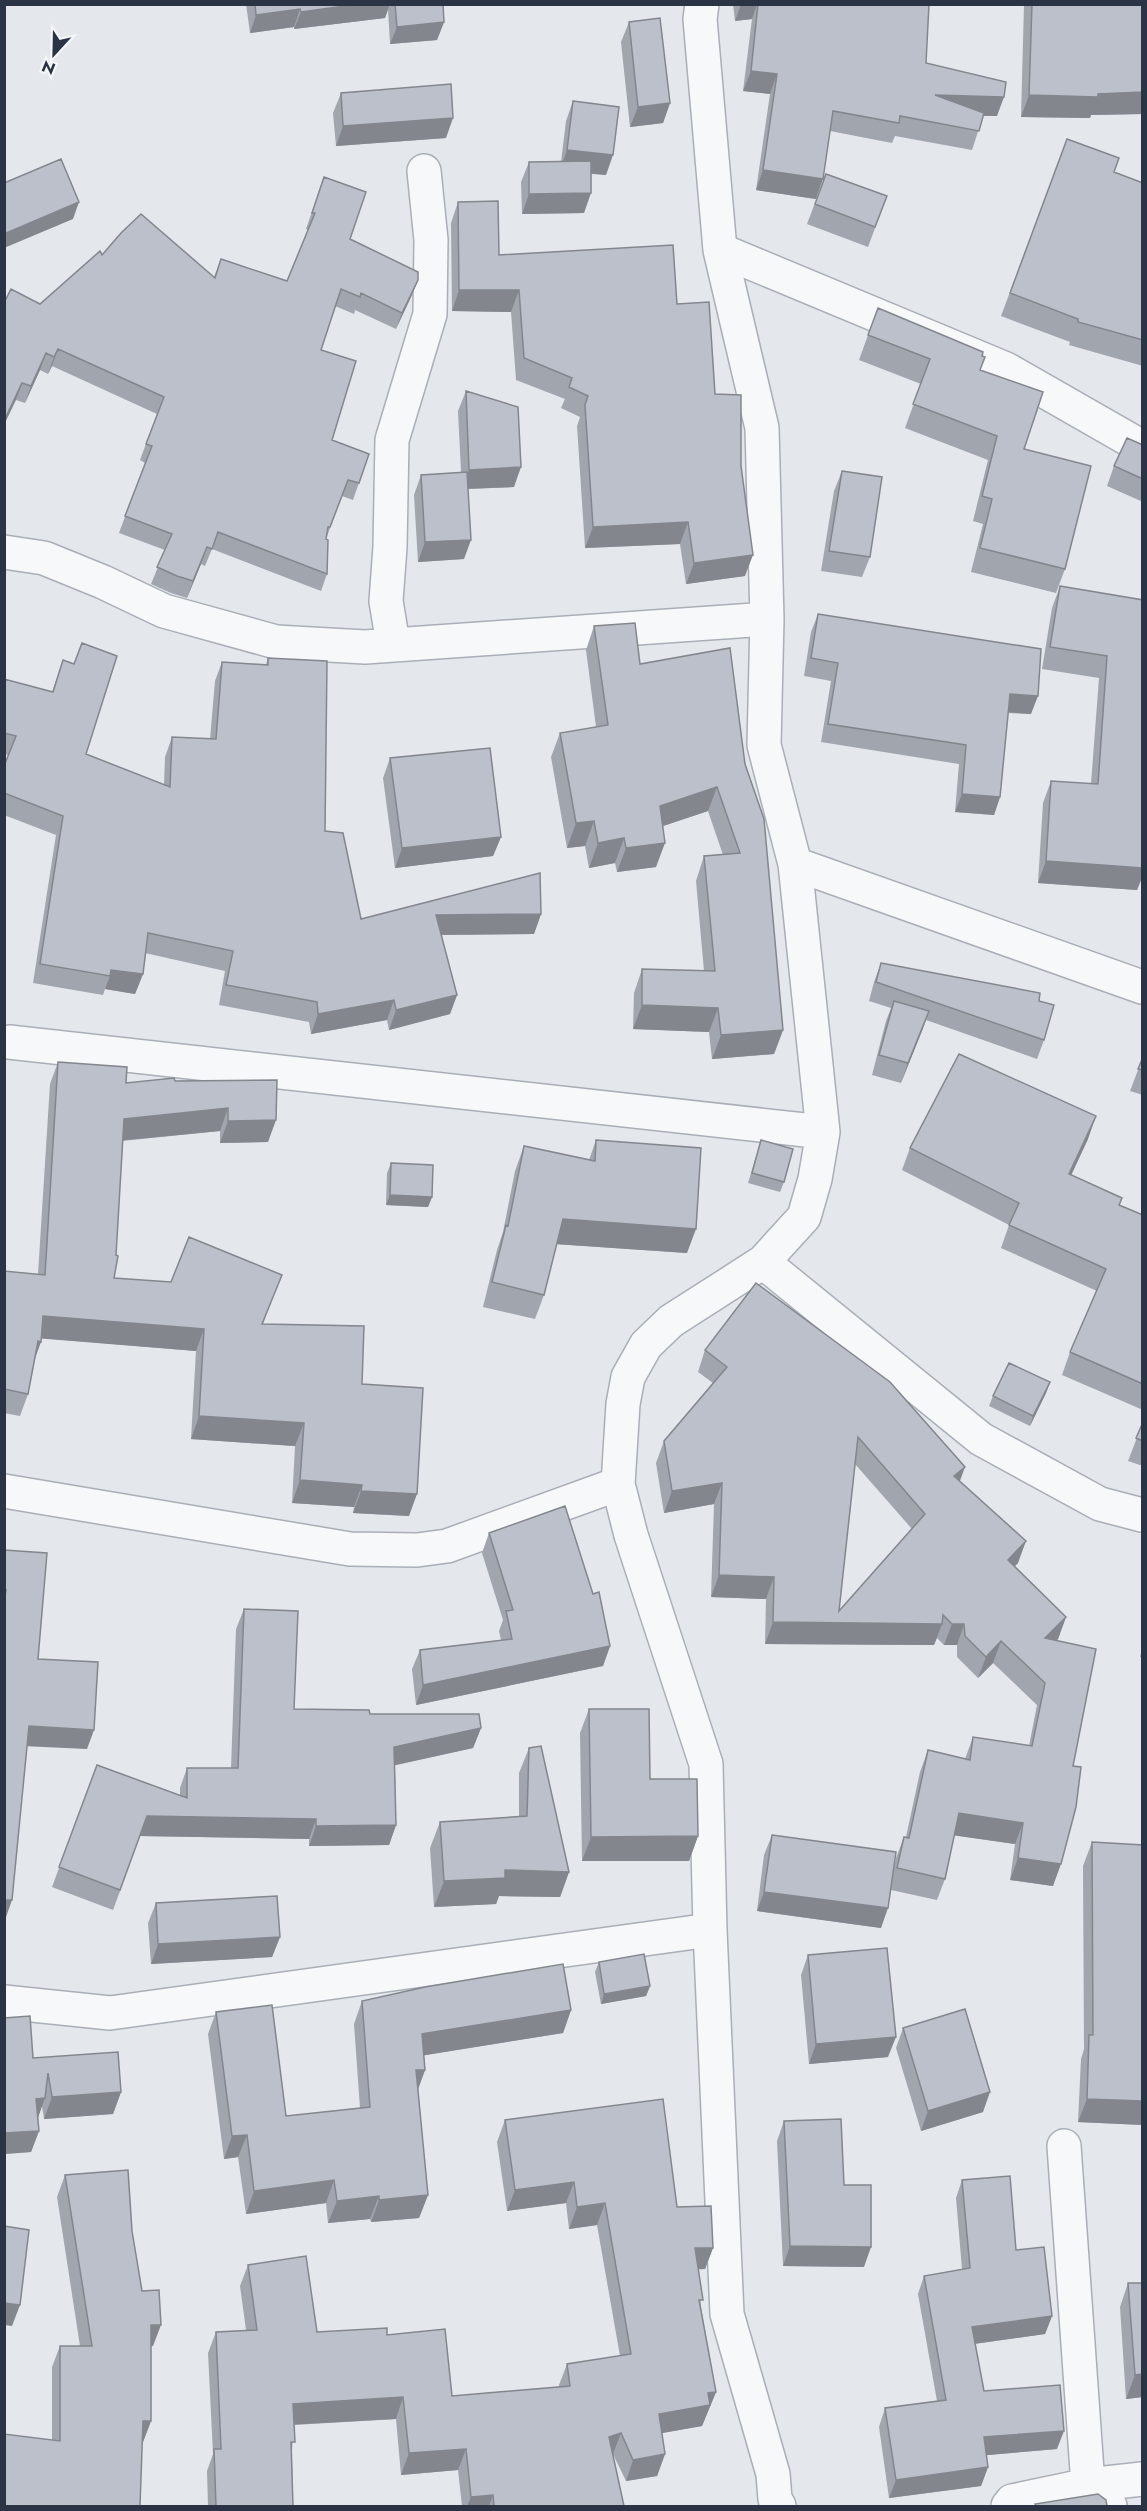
<svg xmlns="http://www.w3.org/2000/svg" width="1147" height="2511" font-family="Jost,sans-serif">
	<style>
		.lines { fill: none; stroke-linecap: round; stroke-linejoin: round }
		.minor-casing { stroke: #a9aeb7; stroke-width: 36 }
		.minor { stroke: #f7f8fa; stroke-width: 33 }
		.wall { fill: #a1a5ae; fill-rule: evenodd }
		.shaded-wall { fill: #83868d }
		.building { fill: #bbc0ca; stroke: #83868d; stroke-width: 1.5; fill-rule: evenodd }
	</style>
	<rect width="100%" height="100%" fill="#e4e7ec"/>
	<g class="lines">
		<g class="minor-casing">
			<path id="minor" d="M702,4L700,19L720,250L762,428L767,619L764,745L795,864L823,1132L815,1179L804,1217L763,1262L671,1321L646,1345L628,1377L623,1404L618,1484L631,1535L706,1764L710,1930L727,2314L773,2474L775,2499L779,2506
				M720,250L1006,369L1142,447
				M4,552L44,558L103,582L164,611L276,642L365,647L767,619
				M393,644L386,601L390,547L392,440L430,314L431,240L424,171
				M795,864L1142,987
				M9,1042L823,1132
				M763,1262L981,1439L1100,1504L1142,1515
				M4,1491L350,1549L417,1550L447,1546L618,1484
				M4,2002L110,2013L710,1930
				M1064,2146L1088,2485L1142,2479
				M1008,2506L1012,2501L1088,2485L1110,2506"/>
		</g>
		<use href="#minor" class="minor"/>
	</g>
	<path class="wall" d="M246,4H443L444,22L437,40L390,44L388,9L385,18L294,29V27L250,33Z
		M733,4H929L926,63L997,116H983L972,150L895,136L892,143L830,131L816,199L756,190L770,94L743,91L752,19L735,21Z
		M1024,4H1143V114L1091,115L1090,118L1021,117Z
		M629,22L670,103L663,123L630,127L621,42Z
		M341,93L446,138L336,146L333,113Z
		M573,101L606,175L591,174L584,213L522,214L521,182L529,162H561L566,121Z
		M1067,139L1114,172L1143,183V366L1069,345L1070,342L1001,316Z
		M826,174L887,196L868,247L807,224Z
		M324,177L350,239L418,280L411,297L396,329L355,310L354,314L335,306L321,350L332,440L369,454L353,500L342,496L326,539L327,574L321,591L212,549L205,566L201,564L187,598L171,593L151,584L165,550L119,533L145,463L140,460L157,414L52,366L48,374L40,370L25,403L16,400L40,304L102,255L214,277L221,259L287,281L308,230L306,229Z
		M458,202L499,255L677,304L715,394L741,466L745,576L686,584L680,544L585,548L577,426L580,417L561,408L565,399L516,380L511,312L452,311L451,223Z
		M868,335L982,356L980,370L1024,449L1065,569L1056,593L971,572L983,524L973,521L988,460L905,428L921,384L859,360Z
		M466,391L514,487L468,489L464,559L418,562L414,495L421,475L461,472L458,411Z
		M1143,445V502L1107,486L1114,466Z
		M842,471L870,557L862,577L821,571L834,491Z
		M1060,586L1143,600V875L1137,890L1038,883L1043,803L1051,781L1091,784L1099,678L1042,669L1052,608Z
		M818,614L1031,714L1008,713L1000,797L994,815L955,812L959,764L821,742L831,681L804,676L811,632Z
		M594,626L640,664L745,764L783,1030L774,1054L712,1059L709,1032L633,1029L634,993L642,969L704,971L696,881L704,856L723,855L708,811L663,826L656,867L617,872L615,863L589,868L585,846L567,848L551,757L560,733L596,727L586,650Z
		M268,658L325,831L361,919L541,914L534,934L441,935L457,995L450,1014L389,1030L387,1020L311,1034L309,1022L219,1005L225,971L145,953L143,974L135,994L105,989L103,995L33,983L56,835L4,815V766L8,755L4,754V679L52,692L63,660L86,754L164,785L165,757L172,737L210,739L215,681L222,662L266,665Z
		M390,758L501,837L493,856L395,868L383,778Z
		M881,963L1039,1001L1044,1040L1037,1059L926,1020L901,1083L872,1075L886,1021L891,1008L869,1001L874,982Z
		M1143,1057V1095L1130,1091Z
		M58,1062L126,1083L175,1081L277,1080L268,1142L220,1143V1131L122,1141L114,1278L273,1297L263,1324L362,1384L409,1516L353,1513L354,1507L292,1503L295,1446L191,1439L196,1351L41,1338L34,1361L28,1394L20,1416L4,1413V1271L38,1274L50,1084Z
		M1088,1139L1071,1175L1122,1198L1120,1205L1143,1215V1410L1062,1375L1070,1352L1097,1291L1001,1248L1009,1225L902,1170L910,1148Z
		M596,1140L687,1253L556,1244L544,1295L535,1319L483,1307L497,1250L503,1232L515,1171L524,1146L589,1160Z
		M761,1140L784,1182L780,1192L748,1183Z
		M391,1163L432,1197L428,1207L386,1205L387,1173Z
		M705,1350L960,1482L1018,1563L1014,1567L1066,1617L1058,1639L1056,1641L1073,1766L1053,1886L1010,1880L1015,1844L954,1835L945,1879L937,1900L891,1890L881,1928L757,1911L764,1855L772,1835L893,1873L896,1858L904,1837H906L920,1772L928,1750L965,1759L973,1737L1029,1746L1037,1705L993,1663L978,1678L957,1657V1645H944L937,1638L934,1645L765,1644L766,1599L711,1597L714,1504L664,1513L656,1463L664,1441L713,1383L698,1372ZM855,1464L912,1529L839,1611Z
		M1050,1382L1046,1393L1030,1426L989,1406L993,1396Z
		M1143,1422V1466L1128,1461Z
		M489,1533L610,1646L603,1666L416,1705L412,1669L420,1650L501,1640L499,1631L503,1620L482,1553Z
		M244,1609L294,1709L370,1714L481,1728L473,1748L395,1765L396,1825L389,1845L309,1846V1839L140,1836L113,1910L52,1887L97,1765L180,1795V1788L187,1768H231L236,1629Z
		M1143,1646V1658L1140,1657Z
		M589,1709L650,1779L698,1836L689,1861H582L580,1733Z
		M529,1748L569,1872L560,1897L499,1896L496,1904L434,1907L430,1848L440,1822L519,1817V1773Z
		M1092,1842L1143,2125L1078,2122L1081,2059L1084,2049L1083,1866Z
		M156,1903L280,1937L272,1957L151,1964L148,1923Z
		M808,1955L888,2057L809,2064L801,1975Z
		M599,1962L650,1986L646,1996L601,2004L595,1972Z
		M362,2001L571,2010L563,2033L424,2055L425,2070L418,2089L428,2195L419,2218L371,2222L370,2219L328,2223L326,2203L246,2214L238,2157L224,2159L208,2034L216,2012L286,2116L360,2108L354,2024Z
		M4,2018L33,2058L121,2092L113,2114L44,2119L42,2106L38,2118L39,2131L31,2152L4,2154Z
		M903,2028L983,2112L921,2131L896,2048Z
		M505,2120L677,2207L713,2248L705,2269H698L701,2307L716,2392L702,2426L662,2433L665,2454L657,2476L626,2481L613,2454L624,2506H462L458,2470L401,2475L396,2419L294,2425L292,2451L293,2506H208L207,2471L213,2454L208,2353L216,2332L246,2330L240,2286L248,2265L317,2332L387,2335L452,2396L559,2387V2385L567,2364L620,2356L597,2225L569,2229L566,2203L507,2211L497,2142Z
		M784,2121L844,2185L864,2267L783,2266L777,2141Z
		M65,2175L132,2231L142,2291L153,2346H151V2421L143,2442H142L140,2506L52,2440V2367L60,2346H80L57,2197Z
		M962,2180L1016,2250L1052,2316L1045,2334L975,2344L984,2391L1057,2449L986,2455L988,2467L981,2486L889,2498L879,2427L885,2408L937,2401L918,2294L924,2276L962,2269L956,2198Z
		M1128,2283H1143V2397L1126,2399L1120,2307Z"/>
	<path class="shaded-wall" d="M359,4H390L385,18L294,29L301,12Z
		M741,4H757L752,19L735,21Z
		M300,9L294,27L250,33L256,15Z
		M444,22L437,40L390,44L397,27Z
		M751,71L777,74L770,94L743,91Z
		M1143,92V114L1091,115L1090,118L1021,117L1029,95Z
		M935,95L1004,97L997,116L928,115Z
		M670,103L663,123L630,127L638,107Z
		M453,118L446,138L336,146L343,126Z
		M567,150L613,155L606,175L560,170Z
		M763,170L823,179L816,199L756,190Z
		M591,193L584,213L522,214L529,194Z
		M79,202L73,219L4,248V234Z
		M418,280L411,297L396,329L402,313Z
		M459,290H519L511,312L452,311Z
		M58,349L52,366L48,374L54,357Z
		M46,353L40,370L25,403L31,386Z
		M22,383L16,400L4,425V421Z
		M521,467L514,487L462,489L469,470Z
		M688,522L680,544L585,548L593,527Z
		M471,540L464,559L418,562L425,542Z
		M207,547L201,564L187,598L193,581Z
		M753,555L745,576L686,584L694,563Z
		M1010,694L1038,696L1031,714L1004,712Z
		M717,787L708,811L651,830L660,806Z
		M962,794L1000,797L994,815L955,812Z
		M594,821L585,846L567,848L576,823Z
		M501,837L493,856L395,868L402,848Z
		M624,838L615,863L589,868L598,843Z
		M665,843L656,867L617,872L626,848Z
		M1046,861L1143,868V875L1137,890L1038,883Z
		M541,914L534,934L429,935L436,915Z
		M111,970L143,974L135,994L105,989L110,976Z
		M457,995L450,1014L389,1030L396,1010Z
		M394,1000L387,1020L311,1034L318,1014Z
		M642,1005L718,1008L709,1032L633,1029Z
		M929,1011L922,1031L901,1083L908,1063Z
		M783,1030L774,1054L712,1059L721,1035Z
		M228,1108L220,1131L116,1141L124,1119Z
		M1096,1116L1088,1139L1061,1197L1069,1174Z
		M276,1120L268,1142L220,1143L228,1121Z
		M390,1195L432,1197L428,1207L386,1205Z
		M563,1219L696,1229L687,1253L554,1244Z
		M43,1316L204,1329L196,1351L35,1338Z
		M38,1341L41,1342L33,1364Z
		M1050,1382L1046,1393L1030,1426L1033,1416Z
		M199,1416L304,1423L295,1446L191,1439Z
		M965,1467L957,1489L954,1476Z
		M300,1480L362,1485L354,1507L292,1503Z
		M722,1483L714,1504L664,1513L672,1491Z
		M361,1491L417,1494L409,1516L353,1513Z
		M1026,1541L1018,1563L1000,1581L1008,1560Z
		M719,1575L774,1577L766,1599L711,1597Z
		M1066,1617L1058,1639L1037,1660L1045,1638Z
		M773,1622L942,1624L934,1645L765,1644Z
		M952,1624H964L957,1645H944Z
		M1001,1641L993,1663L978,1678L986,1657Z
		M610,1646L603,1666L416,1705L423,1685Z
		M29,1726L94,1730L87,1749L22,1746Z
		M481,1728L473,1748L387,1767L394,1747Z
		M959,1813L1023,1823L1015,1844L951,1835Z
		M147,1816L316,1819L309,1839L140,1836L113,1910Z
		M396,1825L389,1845L309,1846L316,1826Z
		M698,1836L689,1861H582L591,1837Z
		M1018,1858L1061,1864L1053,1886L1010,1880Z
		M505,1870L569,1872L560,1897L499,1896L496,1904L434,1907L444,1881Z
		M764,1892L888,1908L881,1928L757,1911Z
		M4,1900H12L5,1920H4Z
		M280,1937L272,1957L151,1964L158,1944Z
		M650,1986L646,1996L601,2004L604,1994Z
		M571,2010L563,2033L414,2057L422,2034Z
		M896,2037L888,2057L809,2064L816,2044Z
		M416,2070H425L417,2092Z
		M121,2092L113,2114L44,2119L52,2097Z
		M990,2092L983,2112L921,2131L928,2111Z
		M45,2098L37,2120L36,2099Z
		M1087,2099L1143,2101V2125L1078,2122Z
		M39,2131L31,2152L4,2154V2133Z
		M247,2135L238,2157L224,2159L232,2136Z
		M334,2180L326,2203L246,2214L254,2191Z
		M574,2182L566,2203L507,2211L515,2190Z
		M428,2195L419,2218L371,2222L379,2200Z
		M379,2196L370,2219L328,2223L337,2201Z
		M605,2203L597,2225L569,2229L577,2207Z
		M790,2246L871,2247L864,2267L783,2266Z
		M695,2248H713L705,2269L687,2270Z
		M4,2303L20,2305L12,2326L4,2325Z
		M1052,2316L1045,2334L965,2345L972,2327Z
		M151,2325H161L153,2346L143,2347Z
		M1143,2374V2397L1126,2399L1135,2375Z
		M716,2392L702,2426L651,2435L659,2414L708,2393Z
		M403,2397L396,2419L285,2425L293,2404Z
		M143,2421H151L143,2442H135Z
		M1064,2431L1057,2449L977,2456L984,2437Z
		M621,2433L613,2454L609,2437Z
		M466,2449L458,2470L401,2475L409,2453Z
		M665,2454L657,2476L626,2481L633,2460Z
		M988,2467L981,2486L889,2498L896,2480Z
		M493,2495L489,2506H467L471,2497Z"/>
	<path class="building" d="M255,4H359L301,12L300,9L256,15Z
		M395,4H443L444,22L397,27Z
		M758,4H929L926,63L1006,82L1004,97L935,95L984,113L979,131L900,116L899,123L833,111L823,179L763,170L777,74L751,71Z
		M1032,4H1143V92L1098,94V97L1029,95Z
		M660,18L670,103L638,107L629,22Z
		M451,84L453,118L343,126L341,93Z
		M573,101L619,107L613,155L567,150Z
		M1067,139L1119,158L1114,172L1143,183V340L1078,322V319L1010,293Z
		M61,159L79,202L4,234V183Z
		M591,161V193L529,194V162Z
		M826,174L887,196L875,227L815,204Z
		M324,177L366,192L350,239L418,272V280L402,313L361,293L360,297L341,289L321,350L356,361L332,440L369,454L359,483L348,480L330,527H328L326,539L328,540L327,574L218,532L212,549L207,547L193,581L177,576L157,567L172,534L125,516L152,446L146,444L164,397L58,349L54,357L46,353L31,386L22,383L4,421V303L11,289L40,304L100,251L102,255L121,233L141,214L215,278L221,259L287,281L315,213H312Z
		M498,201L499,255L673,245L677,304L709,302L715,394L741,395V466L753,555L694,563L688,522L593,527L585,405L588,396L569,387L572,378L524,358L519,290H459L458,202Z
		M878,308L983,352L982,356L985,357L980,370L1043,392L1024,449L1091,466L1065,569L980,548L992,499L982,496L997,436L913,404L930,359L868,335Z
		M466,391L518,407L521,467L469,470Z
		M1127,438L1143,445V479L1114,466Z
		M842,471L882,477L870,557L829,551Z
		M467,472L471,540L425,542L421,475Z
		M1060,586L1143,600V868L1046,861L1051,781L1098,784L1107,656L1050,647Z
		M818,614L1041,649L1038,696L1010,694L1000,797L962,794L966,745L828,724L838,663L811,658Z
		M635,623L640,664L730,648L745,764L764,819L783,1030L721,1035L718,1008L642,1005V969L715,971L704,856L740,853L717,787L660,806L665,843L626,848L624,838L598,843L594,821L576,823L560,733L608,725L594,626Z
		M82,643L117,656L86,754L170,787L172,737L216,739L222,662L268,665V658L327,661L325,831L343,833L361,919L540,873L541,914L436,915L457,995L396,1010L394,1000L318,1014L317,1002L226,985L233,951L148,933L143,974L111,970L110,976L40,964L63,816L4,793V766L16,736L4,733V679L53,692L63,660L74,664Z
		M490,748L501,837L402,848L390,758Z
		M881,963L1040,993L1039,1001L1054,1005L1044,1040L876,982Z
		M894,1001L929,1011L908,1063L879,1055Z
		M959,1054L1096,1116L1069,1174L1122,1198L1119,1205L1143,1215V1384L1070,1352L1106,1269L1009,1225L1019,1203L910,1148Z
		M1143,1057V1070L1138,1069Z
		M58,1062L127,1067L126,1083L174,1078L175,1081L277,1080L276,1120L228,1121V1108L124,1119L116,1255L118,1256L114,1278L171,1282L189,1237L282,1275L262,1324L364,1326L362,1384L423,1388L417,1494L361,1491L362,1485L300,1480L304,1423L199,1416L204,1329L43,1316L41,1342L38,1341L28,1394L4,1389V1271L45,1275Z
		M596,1140L701,1148L696,1229L563,1219L544,1295L492,1282L506,1225L508,1226L524,1146L595,1161Z
		M761,1140L793,1149L784,1182L752,1173Z
		M391,1163L433,1165L432,1197L390,1195Z
		M756,1283L890,1382L965,1467L954,1476L1026,1541L1008,1560L1066,1617L1045,1638L1096,1649L1073,1766L1081,1767L1076,1807L1061,1864L1018,1858L1023,1823L959,1813L945,1879L897,1868L904,1837L909,1838L928,1750L970,1760L973,1737L1032,1746L1045,1683L1001,1641L986,1657L965,1636L964,1624H952L943,1615L942,1624L773,1622L774,1577L719,1575L722,1483L672,1491L664,1441L727,1367L705,1350ZM858,1437L925,1514L839,1611Z
		M1009,1363L1050,1382L1033,1416L993,1396Z
		M1143,1422V1441L1136,1438Z
		M565,1506L593,1594L599,1592L610,1646L423,1685L420,1650L512,1639L506,1611L513,1610L489,1533Z
		M4,1550L47,1553L38,1659L98,1662L94,1730L29,1726L12,1900H4V1602L6,1590H4Z
		M244,1609L298,1611L294,1709L369,1710L370,1714H479L481,1728L394,1747L396,1825L316,1826V1819L147,1816L120,1890L59,1867L97,1765L187,1798V1768H238Z
		M589,1709H649L650,1779H697L698,1836L591,1837Z
		M541,1746L569,1872L505,1870V1878L444,1881L440,1822L527,1816L529,1748Z
		M772,1835L896,1852L888,1908L764,1892Z
		M1092,1842L1143,1845V2101L1087,2099L1089,2035H1093Z
		M277,1896L280,1937L158,1944L156,1903Z
		M887,1948L896,2037L816,2044L808,1955Z
		M644,1954L650,1986L604,1994L599,1962Z
		M563,1964L571,2010L422,2034L425,2070H416L428,2195L379,2200V2196L337,2201L334,2180L254,2191L247,2135L232,2136L216,2012L272,2005L286,2116L370,2107L362,2001L425,1987Z
		M965,2009L990,2092L928,2111L903,2028Z
		M30,2016L33,2058L118,2052L121,2092L52,2097L48,2073L45,2098L36,2099L39,2131L4,2133V2018Z
		M663,2099L677,2207L711,2206L713,2248H695L703,2300H699L716,2392L708,2393L710,2405L659,2414L665,2454L633,2460L621,2433L609,2437L624,2506H494L493,2495L471,2497L466,2449L409,2453L403,2397L293,2404L295,2442H291L293,2506H216L214,2449H221L216,2332L257,2330L248,2265L306,2256L317,2332L387,2328V2335L445,2329L452,2396L570,2386L567,2364L631,2354L605,2203L577,2207L574,2182L515,2190L505,2120Z
		M841,2119L844,2185H871V2247L790,2246L784,2121Z
		M128,2170L132,2231L142,2291L159,2290L161,2325H151V2421H143L140,2506H4V2434L60,2441V2346H92L65,2175Z
		M1010,2176L1016,2250L1044,2247L1052,2316L972,2327L984,2391L1060,2385L1064,2431L984,2437L988,2467L896,2480L885,2408L946,2400L924,2276L970,2268L962,2180Z
		M4,2226L29,2230L20,2305L4,2303Z
		M1128,2283H1143V2374L1135,2375Z
		M1098,2494L1106,2500L1107,2506H1036L1035,2504Z"/>
	<rect width="1147" height="2511" fill="none" stroke="#2b3445" stroke-width="12"/>
	<g transform="translate(54 54) rotate(202)" stroke="#f4f6f9" stroke-width="4.5" paint-order="stroke">
	<path d="M0-4.5L10 22L0 15L-10 22Z" fill="#2b3445"/>
	<text y="-9" font-size="16" font-weight="bold" text-anchor="middle" fill="#2b3445">N</text>
	</g>
</svg>
